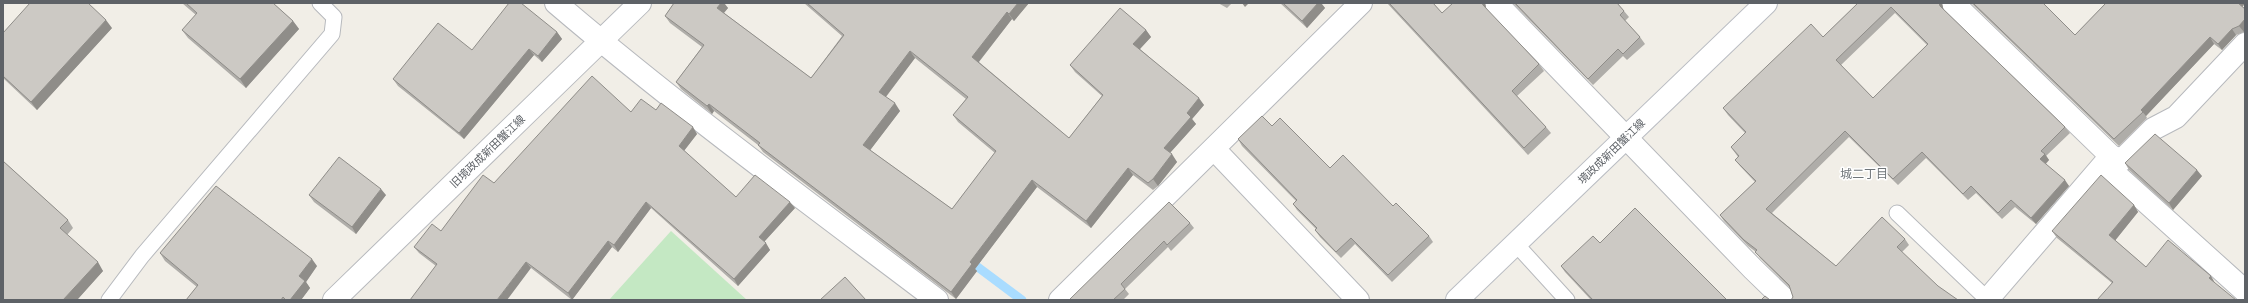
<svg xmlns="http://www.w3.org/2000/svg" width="2248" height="303" font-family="Manrope,'Noto Sans JP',sans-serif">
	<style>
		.green { fill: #c4e8c3 }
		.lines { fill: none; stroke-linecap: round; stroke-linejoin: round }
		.stream { stroke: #a9dcff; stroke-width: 9 }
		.lane-casing { stroke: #b7b9bd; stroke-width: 17 }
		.street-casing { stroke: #b7b9bd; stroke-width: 24 }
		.secondary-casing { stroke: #babdc3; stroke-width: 24 }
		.lane { stroke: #fff; stroke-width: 15 }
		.street { stroke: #fff; stroke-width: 22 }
		.secondary { stroke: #fff; stroke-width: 22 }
		.wall { fill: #afada9; fill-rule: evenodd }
		.shaded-wall { fill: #8f8d89 }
		.building { fill: #ccc9c4; stroke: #8f8d89; fill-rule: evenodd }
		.labels { text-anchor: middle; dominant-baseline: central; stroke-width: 3; stroke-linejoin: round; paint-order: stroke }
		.street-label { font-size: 11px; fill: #5e6267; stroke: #fff }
		.neighbourhood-label { font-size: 12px; fill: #6f7579; stroke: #fff }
	</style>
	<rect width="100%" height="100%" fill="#f1eee7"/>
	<path class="green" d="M671,231L747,300H609Z"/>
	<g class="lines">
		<path class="stream" d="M967,259L1022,300"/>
		<g class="lane-casing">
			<path id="lane" d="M1897,213L1988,300
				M1515,243L1567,300
				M109,300L142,256L332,34L334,17L320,3"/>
		</g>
		<g class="street-casing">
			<path id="street" d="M556,3C679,108 809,203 937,300
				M1496,3L1753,269L1785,300
				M1953,3L2111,156L2122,160L2153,129L2176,117L2245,44
				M1214,149L1358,300
				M2104,164L2245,291
				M334,300L640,3
				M1060,300L1361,3
				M1987,300L2111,156"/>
		</g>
		<g class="secondary-casing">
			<path id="secondary" d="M1457,300L1766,3"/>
		</g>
		<use href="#lane" class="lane"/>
		<use href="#street" class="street"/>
		<use href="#secondary" class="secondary"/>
	</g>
	<path class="wall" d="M182,3H273L293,21L299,29L246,88L188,38L182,30L196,15Z
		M674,3H724L728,8L724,13L811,78L842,36L804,3H1029L1014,21L1012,19L979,62L1069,138L1102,96L1075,72L1070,65L1146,30L1151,37L1140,49L1204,105L1192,119L1196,124L1170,153L1177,162L1158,186L1153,190L1133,175L1091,228L1037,187L975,269L977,271L956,299L763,152L758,145L714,111L712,114L681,89L676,82L702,47L670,23L665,16ZM915,58L966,99L953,115L958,122L995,153L952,209L870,150L900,111L886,97Z
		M1218,3H1232L1227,8Z
		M1280,3H1321L1325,8L1307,28Z
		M1387,3H1433L1442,13L1485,3L1486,9L1539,64L1544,71L1517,96L1546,127L1551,133L1528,155Z
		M1513,3H1617L1624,11L1629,17L1625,21L1640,37L1645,44L1627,60L1623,56L1593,85Z
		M1858,3H1942L1943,9L2065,127L2070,133L2046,156L2049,160L2046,164L2069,186L2036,224L2015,207L2002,219L1976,193L1968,200L1926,158L1898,185L1849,137L1772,213L1836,266L1905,239L1909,245L1902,252L1793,297L1790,288L1760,258L1756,252L1748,246L1724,221L1720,215L1755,182L1740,166L1735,160L1738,157L1731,147L1745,133L1728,115L1723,108L1823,37ZM1895,13L1927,45L1873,98L1841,65Z
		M1971,3H2043L2075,35L2106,3H2244L2245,4L2242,6L2245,9V30L2244,32L2236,35L2222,50L2214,44L2146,116L2147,118L2119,146Z
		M112,28L37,110L3,78V33Z
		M557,32L562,39L542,62L534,55L464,139L398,86L393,79L472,50Z
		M656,110L697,134L684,151L736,197L795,208L764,242L770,250L738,286L651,208L618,252L612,247L572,300L531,268L436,266L419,253L414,247L441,231L494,183L631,112Z
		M1272,126L1330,168L1393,206L1429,236L1433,242L1392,282L1355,244L1341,258L1320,237L1315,230L1316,229L1297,210L1293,204L1296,201L1242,146L1238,139Z
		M3,161L68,220L73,228L67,235L103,271L77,300H3Z
		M2125,163L2202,176L2173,210L2129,170Z
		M309,195H386L356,234L314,202Z
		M2134,205L2138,212L2115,240L2146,267L2215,283H2112L2057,238L2052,231Z
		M1190,223L1194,228L1171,251L1168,247L1125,289L1129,294L1123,300H1069Z
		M1600,243L1727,300H1591L1565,272L1561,266Z
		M160,253L317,266L306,282L310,288L301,300H186L197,287L165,261Z"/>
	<path class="shaded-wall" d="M721,3H724L728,8L722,15L717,8Z
		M1018,3H1029L1014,21L1009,14Z
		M1242,3H1249L1245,7Z
		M1318,3H1321L1325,8L1307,28L1302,21Z
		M1482,3H1485L1487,12L1483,5Z
		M1939,3H1942L1944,12L1940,6Z
		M2237,3H2244L2245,4L2241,8Z
		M1007,12L1012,19L977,64L972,57Z
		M2245,19V30L2244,32L2239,26Z
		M106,20L112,28L37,110L31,102Z
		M293,21L299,29L246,88L240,79Z
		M2232,29L2236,35L2222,50L2218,44Z
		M1146,30L1151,37L1138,51L1133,44Z
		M557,32L562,39L542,62L538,56Z
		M2210,37L2214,44L2146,116L2141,110Z
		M529,49L534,55L464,139L459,133Z
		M910,51L915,58L884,99L879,92Z
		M1199,98L1204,105L1192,119L1196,124L1168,155L1164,148L1187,113Z
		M895,103L900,111L868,153L863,145Z
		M709,104L714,111L712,114L707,106Z
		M693,127L697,134L683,152L679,146Z
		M1172,154L1177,162L1158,186L1153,179Z
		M2045,154L2049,160L2044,165L2040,159Z
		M1128,168L1133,175L1091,228L1086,221Z
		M2197,170L2202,176L2173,210L2169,203Z
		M1032,180L1037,187L975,269L977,271L956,299L951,292L970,262Z
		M2065,180L2069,186L2036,224L2031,218Z
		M381,189L386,195L356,234L352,227Z
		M646,202L651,208L618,252L614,245Z
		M790,202L795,208L763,243L759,237Z
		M2134,205L2138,212L2114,242L2109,235Z
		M608,241L612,247L572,300L568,293Z
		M766,243L770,250L738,286L734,279Z
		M312,259L317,266L306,282L310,288L301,300H290L299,276Z
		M98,262L103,271L77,300H63Z
		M526,262L531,268L507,300H497Z
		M2211,276L2215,283L2214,285L2209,278Z"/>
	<path class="building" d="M30,3H88L106,20L31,102L3,76V33Z
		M186,3H273L293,21L240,79L182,30L197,13Z
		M509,3H521L557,32L538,56L529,49L459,133L393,79L438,23L472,50Z
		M674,3H721L717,8L811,78L844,35L807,3H1018L1009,14L1007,12L972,57L1069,138L1103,95L1070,65L1120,8L1146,30L1133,44L1199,98L1187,113L1191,117L1164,148L1172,154L1153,179L1148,183L1128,168L1086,221L1032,180L970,262L972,264L951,292L758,145L760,143L709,104L707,106L676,82L704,45L665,16ZM910,51L968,97L953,115L996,151L952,209L863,145L895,103L879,92Z
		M1283,3H1318L1302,21Z
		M1389,3H1433L1442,13L1453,3H1482L1483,5L1539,64L1512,91L1546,127L1524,148Z
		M1515,3H1617L1624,11L1620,15L1640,37L1623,54L1618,49L1588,79Z
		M1858,3H1939L1940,6L2065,127L2041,151L2045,154L2040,159L2065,180L2031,218L2011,200L1998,213L1971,186L1963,194L1922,152L1893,179L1845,131L1766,209L1836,266L1882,217L1905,239L1897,247L1938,286L1958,300H1791L1793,297L1789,285L1755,252L1757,250L1744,240L1720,215L1756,181L1735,160L1739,156L1731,147L1746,132L1723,108L1811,24L1823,37ZM1891,7L1928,44L1873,98L1836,60Z
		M1973,3H2043L2075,35L2106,3H2238L2245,9V19L2239,26L2232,29L2218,44L2210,37L2141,110L2143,112L2114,139Z
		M592,76L631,112L641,99L656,110L661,103L693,127L679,146L736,197L755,175L790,202L759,237L766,243L734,279L646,202L614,245L608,241L568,293L526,262L497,300H410L437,264L414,247L432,224L441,231L483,175L494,183Z
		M1262,116L1272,126L1280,118L1330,168L1343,155L1393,206L1396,203L1429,236L1388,275L1351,238L1336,252L1315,230L1317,228L1293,204L1297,200L1238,139Z
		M2155,134L2197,170L2169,203L2125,163Z
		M339,157L381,189L352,227L309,195Z
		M3,161L68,220L60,228L98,262L63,300H3Z
		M2101,175L2134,205L2109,235L2146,267L2168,240L2211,276L2209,278L2236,300H2097L2113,282L2052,231Z
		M216,186L312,259L299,276L305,281L290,300H286L283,297L281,300H186L198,285L160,253Z
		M1169,202L1190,223L1167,245L1164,241L1121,284L1125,289L1113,300H1069Z
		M1635,208L1727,300H1593L1561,266L1593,236L1600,243Z
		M845,277L866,300H820Z
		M1765,296L1770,300H1761Z"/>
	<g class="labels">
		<g class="street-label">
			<text transform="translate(487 151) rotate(-44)">旧境政成新田蟹江線</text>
			<text transform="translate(1611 151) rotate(-44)">境政成新田蟹江線</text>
		</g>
		<g class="neighbourhood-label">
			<text x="1864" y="173">城二丁目</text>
		</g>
	</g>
	<rect width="2248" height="303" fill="none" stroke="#5e6267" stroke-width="8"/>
</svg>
